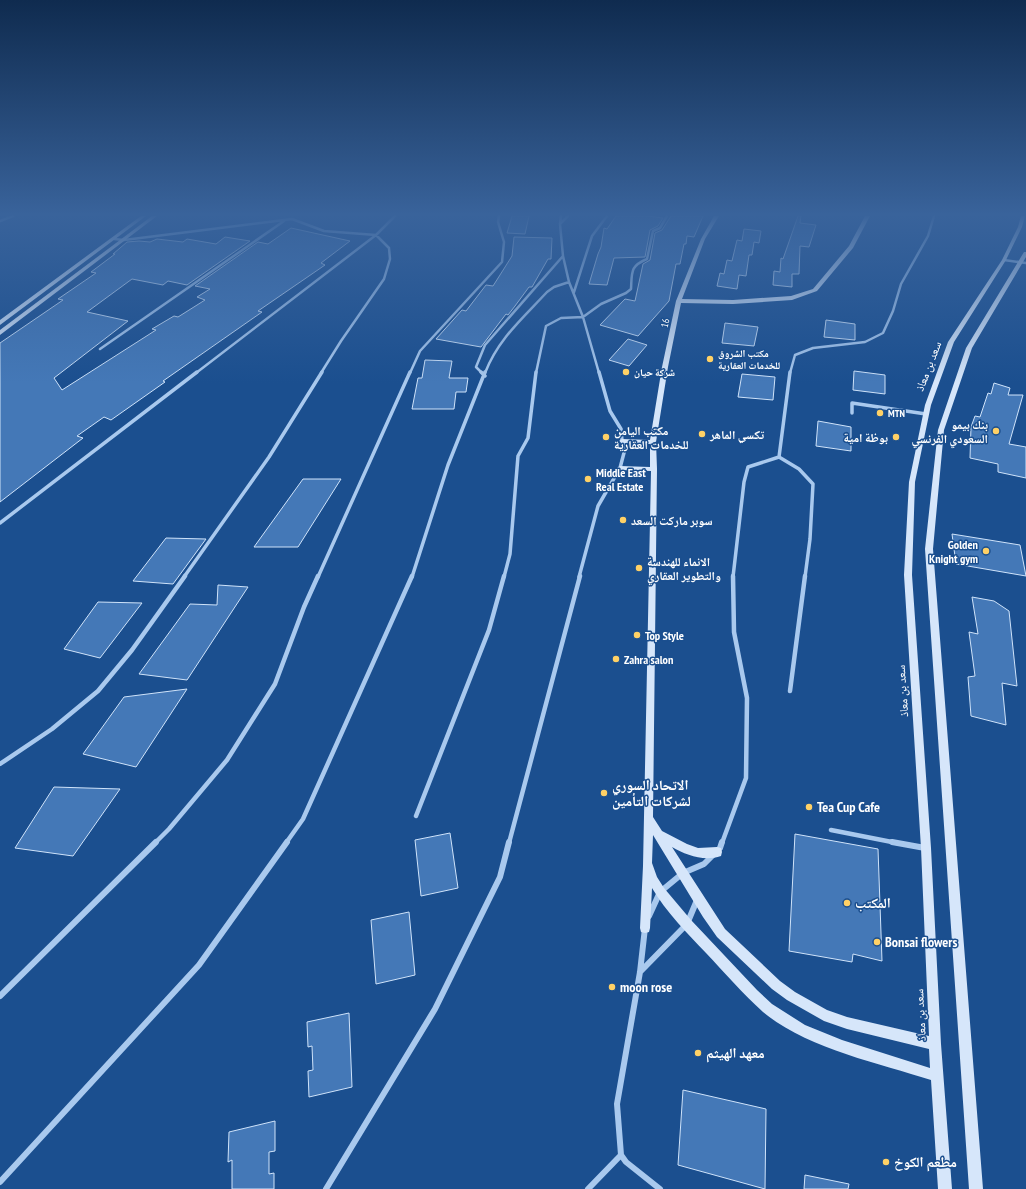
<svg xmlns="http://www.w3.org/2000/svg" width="1026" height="1189" font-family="'PT Sans Narrow','Noto Naskh Arabic',sans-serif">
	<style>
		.building { fill: #4478b7; stroke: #cfe3fa }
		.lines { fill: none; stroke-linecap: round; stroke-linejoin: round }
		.street-far3 { stroke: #a9c9ee; stroke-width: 2.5 }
		.street-far2 { stroke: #a9c9ee; stroke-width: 3.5 }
		.street-far1 { stroke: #a9c9ee; stroke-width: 4.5 }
		.street { stroke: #a9c9ee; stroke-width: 6 }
		.secondary { fill: #d6e6fa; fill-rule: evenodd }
		.poi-dot { fill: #ffd166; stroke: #1b4f8f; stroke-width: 1.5 }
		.labels { text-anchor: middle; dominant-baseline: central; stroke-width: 3; stroke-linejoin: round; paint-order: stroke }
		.far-street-label { font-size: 10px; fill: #fff; stroke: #1b4f8f }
		.far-poi-label { font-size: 10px; font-weight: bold; fill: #fff; stroke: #1b4f8f; text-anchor: start }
		.street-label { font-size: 12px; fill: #fff; stroke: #1b4f8f }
		.poi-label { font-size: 12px; font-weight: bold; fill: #fff; stroke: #1b4f8f; text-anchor: start }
		.near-poi-label { font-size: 14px; font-weight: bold; fill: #fff; stroke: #1b4f8f; text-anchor: start }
	</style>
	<rect width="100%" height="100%" fill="#1b4f8f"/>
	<path class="building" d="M512,216H529L525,234L507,233Z
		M616,216H648L663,218L658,226L650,230L645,257L614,258L607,285L589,284L598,254L601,247L604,228L607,229Z
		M671,216H703L694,237L687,236L686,244H684L680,264H676L669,301L638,336L600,325L625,299L635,301L643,264L650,260L655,233L662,230Z
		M798,216H801L800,223L816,225L809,247L800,246L799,274H792V287L773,285L774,271L780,272L781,258L783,259Z
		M291,228L350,241L321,263L325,265L258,311L262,312L163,381L165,382L111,420L104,417L77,436L83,438L0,502V343L63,300L58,299L96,273L91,272L115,254H113L127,242L139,241L150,242L157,239L183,242L187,239L216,244L225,237L250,241L187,285L168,281L163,285L132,279L87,312L128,321L54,378L62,390L156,330L152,329L174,316L178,317L205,300L197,297L210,289L195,286L258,242L268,244Z
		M744,229L761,231L759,243L754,242L752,255H749L746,276L739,275L737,289L717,286L720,273L724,274L727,260L732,261L737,240L742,241Z
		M514,237L552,238L551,259H548L532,287H529L515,306L508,315L506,314L481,347L436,339L462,310L466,311L486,285L493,286L512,256Z
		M826,320L855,324V340L824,337Z
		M725,323L758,327L754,346L722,343Z
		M628,339L647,345L629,366L609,360Z
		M425,360L452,361L449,378H468L466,392H456L454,409H412L418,378H422Z
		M854,371L885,375V394L853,390Z
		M742,374L775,377L773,400L738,397Z
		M994,383L1010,388L1008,395H1023L1009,444L1026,447V478L998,472V464L970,458L971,427L975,416L980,417L988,393L991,394Z
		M818,421L851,427V451L816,446Z
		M303,479H341L298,547H254Z
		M952,534L1020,545L1026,576L956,564Z
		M166,538L206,539L173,584L133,581Z
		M218,585L248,587L187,680L139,674L190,604L217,605Z
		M972,597L994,601L1009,611L1017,686L1002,683L1006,725L971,716L968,677L975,676L969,632L978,634Z
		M98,602L142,603L100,658L64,649Z
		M187,689L136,767L83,754L124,697Z
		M54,787L120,789L73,856L15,848Z
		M450,833L458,888L421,896L415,840Z
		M795,834L878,849L882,961L853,954L852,962L789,951Z
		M409,912L415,975L376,984L371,920Z
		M349,1013L352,1087L309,1097L308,1071L313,1070L312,1046L308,1047L307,1022Z
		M683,1090L766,1109L765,1189L678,1165Z
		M275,1121V1151L269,1152V1174L274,1173V1189H232V1160L228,1162L229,1132Z
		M805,1175L849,1184L848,1189H804Z"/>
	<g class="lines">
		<path class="street-far3" d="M561,216L560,224L563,256L569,282L583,317L599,373
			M0,221L13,216
			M560,224L568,216
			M114,239L124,240L292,219L324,231L376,235L389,248L390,259L384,279L341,341L321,373
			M1004,260L1026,263
			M574,292L592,236L607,216
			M100,349L284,221
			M196,373L376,235L395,216
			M410,373L420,351L502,262L504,242L498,222L499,216
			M482,373L476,367L485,345L563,256
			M485,373C498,339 523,318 547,292L554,287L569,282
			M536,373L546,326L561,318L583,317L601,304L626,293L631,289C632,272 630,266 647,259L653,231L660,228L667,216
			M790,373L795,355L813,348L865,342L883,333L893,311L901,284L928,236L934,216"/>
		<path class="street-far2" d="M481,372L485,376
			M852,413V403L926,414
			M779,457L799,469L813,484L810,539L805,577
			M0,523L197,372
			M184,577L269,457L322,372
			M318,577L410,372
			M412,577L448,465L485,372
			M504,577L510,554L518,456L528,438L536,372
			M579,577L598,506L620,468L625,449L622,441L621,429L610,411L599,372
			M733,577L744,482L748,467L779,457L790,372"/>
		<path class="street-far1" d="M790,691L805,576
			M0,764L52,729L98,691L132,650L185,576
			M416,816L489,630L504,576
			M831,830L897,843
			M155,843L169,829L227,760L275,684L304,607L318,576
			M286,843L303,819L412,576
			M509,843L580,576
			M722,843L746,778L747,698L734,632L733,576"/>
		<path class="street" d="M892,842L925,848
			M649,916L660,892L683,873L704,864L720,848L722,842
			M645,928L640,972L617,1104L621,1155L626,1162L660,1189
			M640,972L687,924L697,900
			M0,996L156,842
			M0,1182L199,965L287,842
			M326,1189L435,1009L500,877L509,842
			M588,1189L621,1155"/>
		<path class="secondary" d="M141,216H146L0,325V320Z
			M152,216H157L0,335V330Z
			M714,216H719L705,239L682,299L733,300L791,296L813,289L849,246L865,216H870L853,248L817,291L792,300L733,304L681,303L668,367L656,442L657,469L653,817L662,831L687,844L698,848L717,847L721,848L722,852L721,856C704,862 686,855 672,847L725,929L780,981L795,992L827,1010L847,1017L929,1036L921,848L904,575L909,482L925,405L948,342L1002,260L1018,227L1021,216H1025L1022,227L1006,260L954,342L931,405L915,482L912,575L931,848L941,1044L952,1189H938L931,1080C878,1063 806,1048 763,1012C743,994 725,973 706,953C687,933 666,912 652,888L650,928L649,932L645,933L641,932L640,928L643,866L651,471L620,470L617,468L620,466L650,467V444L622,443L619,441L622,439L650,440L662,367L676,301L701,239ZM653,835L703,917L717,937L772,989L787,1000L824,1021L847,1029L929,1049L930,1068L842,1040L805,1025L772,1004L757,990L691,920L664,888L657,877L652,863Z
			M1024,252H1026V257L972,348L944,430L933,549L983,1189H969L925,549L938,430L966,348Z"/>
	</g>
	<linearGradient id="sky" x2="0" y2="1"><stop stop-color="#0f2b4f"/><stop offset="0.56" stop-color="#39639b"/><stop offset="1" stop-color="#39639b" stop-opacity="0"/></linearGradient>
	<rect width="1026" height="383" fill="url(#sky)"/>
	<g class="poi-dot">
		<circle cx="710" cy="359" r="4"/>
		<circle cx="626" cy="372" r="4"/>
		<circle cx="880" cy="413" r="4"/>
		<circle cx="996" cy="431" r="4"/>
		<circle cx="702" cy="434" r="4"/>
		<circle cx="606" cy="437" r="4"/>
		<circle cx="896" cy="437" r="4"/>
		<circle cx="588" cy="479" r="4"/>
		<circle cx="623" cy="520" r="4"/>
		<circle cx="986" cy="551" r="4"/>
		<circle cx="639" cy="568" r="4"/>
		<circle cx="637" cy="635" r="4"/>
		<circle cx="616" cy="659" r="4"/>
		<circle cx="604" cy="793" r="4"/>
		<circle cx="809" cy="807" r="4"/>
		<circle cx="847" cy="903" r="4"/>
		<circle cx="877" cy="942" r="4"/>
		<circle cx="612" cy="987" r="4"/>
		<circle cx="698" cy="1053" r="4"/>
		<circle cx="886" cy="1162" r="4"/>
	</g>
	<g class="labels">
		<g class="far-street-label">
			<text transform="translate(665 323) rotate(-77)">16</text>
		</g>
		<g class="far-poi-label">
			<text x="718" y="353">مكتب الشروق<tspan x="718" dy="12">للخدمات العقارية</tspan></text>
			<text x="634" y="372">شركة حيان</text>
			<text x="888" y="413">MTN</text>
		</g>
		<g class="street-label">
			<text transform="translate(928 366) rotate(-69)">سعد بن معاذ</text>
			<text transform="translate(902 691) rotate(-94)">سعد بن معاذ</text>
			<text transform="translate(920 1015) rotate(-93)">سعد بن معاذ</text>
		</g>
		<g class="poi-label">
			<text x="988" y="424" text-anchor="end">بنك بيمو<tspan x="988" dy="14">السعودي الفرنسي</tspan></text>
			<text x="614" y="430">مكتب اليامن<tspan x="614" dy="14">للخدمات العقارية</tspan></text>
			<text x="710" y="434">تكسي الماهر</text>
			<text x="888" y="437" text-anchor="end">بوظة امية</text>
			<text x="596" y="472">Middle East<tspan x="596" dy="14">Real Estate</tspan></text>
			<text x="631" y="520">سوبر ماركت السعد</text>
			<text x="978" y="544" text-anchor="end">Golden<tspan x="978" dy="14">Knight gym</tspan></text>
			<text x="647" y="561">الانماء للهندسة<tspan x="647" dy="14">والتطوير العقاري</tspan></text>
			<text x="645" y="635">Top Style</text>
			<text x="624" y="659">Zahra salon</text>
		</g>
		<g class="near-poi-label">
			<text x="612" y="785">الاتحاد السوري<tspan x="612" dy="16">لشركات التأمين</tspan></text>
			<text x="817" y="807">Tea Cup Cafe</text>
			<text x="855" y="903">المكتب</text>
			<text x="885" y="942">Bonsai flowers</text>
			<text x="620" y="987">moon rose</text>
			<text x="706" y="1053">معهد الهيثم</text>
			<text x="894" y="1162">مطعم الكوخ</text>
		</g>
	</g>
</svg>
